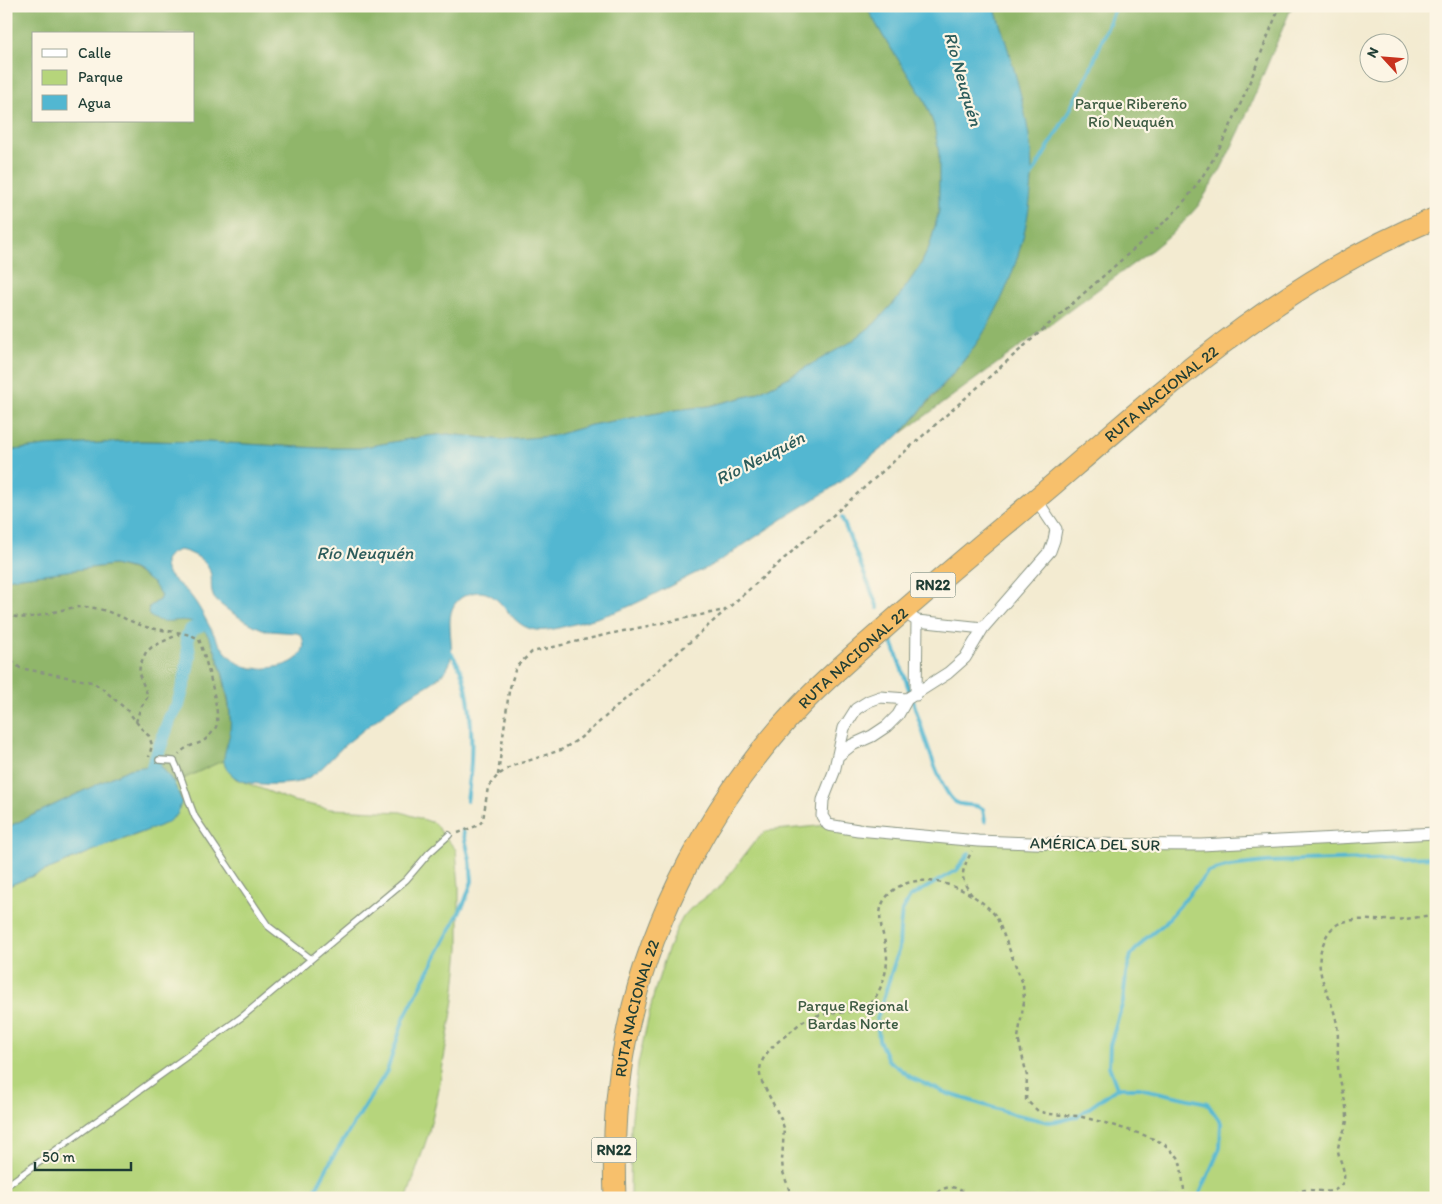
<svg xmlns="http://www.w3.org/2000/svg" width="1442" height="1204" font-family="Itim,sans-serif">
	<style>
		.green { fill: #b6d57b; stroke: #6a8958 }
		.forest { fill: #90b66b; stroke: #587a50; fill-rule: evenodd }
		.water { fill: #52b7d1; stroke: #387a82; fill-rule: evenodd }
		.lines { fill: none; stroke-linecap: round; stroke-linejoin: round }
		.stream { stroke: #52b7d1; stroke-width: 4 }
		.canal { stroke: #52b7d1; stroke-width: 14 }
		.lane-casing { stroke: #899482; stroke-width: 8 }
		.street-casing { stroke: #899482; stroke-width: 13 }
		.highway-casing { stroke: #899482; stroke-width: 23 }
		.path { stroke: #899482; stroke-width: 2.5; stroke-dasharray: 4 4; stroke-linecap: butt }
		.lane { stroke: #fff; stroke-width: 5.5 }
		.street { stroke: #fff; stroke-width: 11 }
		.highway { stroke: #f7c06c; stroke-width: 21 }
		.labels { text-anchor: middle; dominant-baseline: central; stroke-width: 4.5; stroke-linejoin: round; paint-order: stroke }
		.shield { fill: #fcf5e5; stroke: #617469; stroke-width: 1 }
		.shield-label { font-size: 15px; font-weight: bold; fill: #1f3d34 }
		.park-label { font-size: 16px; fill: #3d5b42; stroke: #fcf5e5 }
		.street-label { font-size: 16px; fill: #1f3d34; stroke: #fcf5e5 }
		.water-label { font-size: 18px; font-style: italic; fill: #2c5c5b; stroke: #fcf5e5 }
	</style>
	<rect width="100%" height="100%" fill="#fcf5e5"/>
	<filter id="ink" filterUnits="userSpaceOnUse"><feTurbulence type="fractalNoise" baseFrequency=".02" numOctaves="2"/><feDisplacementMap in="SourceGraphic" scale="10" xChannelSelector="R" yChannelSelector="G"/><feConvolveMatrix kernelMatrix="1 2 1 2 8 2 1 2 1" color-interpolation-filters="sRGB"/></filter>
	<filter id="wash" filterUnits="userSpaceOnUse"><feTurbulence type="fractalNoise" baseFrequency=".0096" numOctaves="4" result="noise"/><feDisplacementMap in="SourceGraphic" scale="20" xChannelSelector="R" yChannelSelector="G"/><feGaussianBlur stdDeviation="1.12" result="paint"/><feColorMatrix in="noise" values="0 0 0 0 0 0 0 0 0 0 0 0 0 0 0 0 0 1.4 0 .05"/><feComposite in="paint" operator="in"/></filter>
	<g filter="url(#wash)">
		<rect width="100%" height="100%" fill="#f3ebd1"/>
		<path class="green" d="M224,760L229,771L236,779L293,801L330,809L401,812L434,823L456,850L459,887V949L454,1000L438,1094L428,1135L407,1198H6V887L102,847L144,832L182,801L174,783Z
			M828,825L1062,844L1436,833V1198H630L631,1125L638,1064L654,993L666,955L676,930L683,917L691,908L720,887L755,841L766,831Z"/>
		<path class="forest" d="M6,6H866L883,36L924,99L934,125L939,154V211L930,245L920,266L898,298L874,324L851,342L785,379L753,395L709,406L675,410L591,425L553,436L504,440L448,434L427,436L359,448H319L207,442L140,441L46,446L6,451ZM34,34H194V121H34Z
			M994,6H1292L1240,130L1221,169L1198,206L1176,230L1152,250L902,433C927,403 961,369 981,336C1006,296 1023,249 1029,202C1030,193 1032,184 1032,176C1030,118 1012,61 994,6Z
			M113,565C134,570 152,575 161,596C158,603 151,603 148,609C159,612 192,619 200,625C218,641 230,703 231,727C231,738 227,750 224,760L174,783L161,766L129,769L6,828V579Z"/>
		<path class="water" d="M866,6H994C1011,57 1033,124 1032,178C1030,231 1009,293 981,337C967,358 949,378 932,397C922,408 913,421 902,432C893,441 882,448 872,456C858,467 845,479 830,489C811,502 791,513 772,526C755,537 738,549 721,560C708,568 693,574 680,581C660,591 639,603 618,611C601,617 583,622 566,626C555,629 540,633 528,628C504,619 498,581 466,595C437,608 458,644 449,665C442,680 420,689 407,697C386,711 366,728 346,744C331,757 319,776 298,782C286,785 257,785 245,782C236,780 225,771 224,762C223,753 229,741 230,732C232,708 225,679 217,656C197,595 169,636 148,614L149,607L159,600L161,596L154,584L135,570L113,565L6,579V451L46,446L140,441L207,442L319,448H359L427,436L448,434L504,440L553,436L591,425L675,410L709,406L753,395L785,379L851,342L874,324L898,298L920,266L930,245L939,211V154L934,125L924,99L883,36ZM180,550C193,553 208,560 211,575C212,583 210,590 214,598C220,607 258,630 270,631C279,632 288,632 297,633L301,635C306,644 304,652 296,659C289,665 277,667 268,668C221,675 214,624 191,596C184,586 165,578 165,564C164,556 173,552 180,550Z
			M148,766H161L174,783L182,801L177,815L165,824L102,847L6,887V828L129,769Z"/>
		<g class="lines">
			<path class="stream" d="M1029,180L1067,115L1090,70L1116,6
				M842,518L878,608
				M891,639L910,692
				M449,651C477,681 473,763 467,801
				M913,701C920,722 939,789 954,801C962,808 974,802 983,809L985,821
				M969,853L957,870L910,897L902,911L900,928L899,948L877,1019L879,1040L888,1060L912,1078L946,1093L1013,1114L1049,1122L1064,1120L1078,1116L1117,1088H1139L1207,1103L1221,1123L1220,1148L1198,1198
				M1117,1088L1109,1066L1110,1045L1123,1002L1126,974L1131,955L1145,939L1164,924L1208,872L1230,866L1266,862L1436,857
				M311,1198L333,1157L387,1071L404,1018L465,901L472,881L470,860L463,831"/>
			<path class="canal" d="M153,766L170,718L178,705L184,683L189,657L187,637L191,630L200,625"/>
		</g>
	</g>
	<g filter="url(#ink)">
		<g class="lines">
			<g class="lane-casing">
				<path id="lane" d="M159,760L174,761C183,779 187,799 195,817L268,926L311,959
					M6,1186L243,1016L406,880L429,853L449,835"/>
			</g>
			<g class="street-casing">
				<path id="street" d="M1036,499L1056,529L1054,540L1050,551L983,628L965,658L948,673L907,699L880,697L869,701L856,709L844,728L834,772L823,800L822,816L828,825L858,830L978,841L1062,844L1201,845L1436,833
					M903,611L917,621L983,628
					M916,695L917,621
					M838,756L852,745L872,736L887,726L898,715L907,699"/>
			</g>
			<g class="highway-casing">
				<g id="highway">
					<path id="s1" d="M615,1198C613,1146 615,1094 625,1043C648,919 714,796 801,705C826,679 853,656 880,632C937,581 996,533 1055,483C1173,381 1289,277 1436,218"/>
				</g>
			</g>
			<path class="path" d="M6,614C31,625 59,606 85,607C107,608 123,619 143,626C161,632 183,630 199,639C204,654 222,713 216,727C214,731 209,736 206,739C198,746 189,743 179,754
				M6,655L20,668L92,682L103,689L128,711L141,728L149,736L152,745L149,757
				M136,722L140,709L148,696L139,674L140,665L146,652L152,647L179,634
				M498,775L509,691L516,667L532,652L609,634L725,610
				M458,833L479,825L483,820L488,787L498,775L512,766L561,750L579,739L596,725L1170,217C1225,161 1250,78 1280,6
				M972,895C958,877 962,870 972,851
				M792,1198L783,1172L782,1161L784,1128L781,1119L761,1080C755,1058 775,1044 790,1032C796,1027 804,1019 812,1017C830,1010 854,1017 870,1003C876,998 879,991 882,984C885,976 887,967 887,958C887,939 873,916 885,899C911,862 977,888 997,918L1023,984L1024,1001L1018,1038L1027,1076L1026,1100L1038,1111L1049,1114L1078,1116L1102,1122L1141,1134L1163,1143L1178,1157L1181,1166L1185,1198
				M931,1198C950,1180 956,1188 975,1198
				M1288,1198C1293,1194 1298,1191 1305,1190C1315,1189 1329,1195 1338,1188C1352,1178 1338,1161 1338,1149C1339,1137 1348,1128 1347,1116C1346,1100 1340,1084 1338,1067C1337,1053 1339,1039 1337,1025C1333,996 1310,972 1324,942C1326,935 1331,928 1338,924C1352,917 1372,921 1387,920C1403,920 1420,917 1436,914"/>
			<use href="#lane" class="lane"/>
			<use href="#street" class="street"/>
			<use href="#highway" class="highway"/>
		</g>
	</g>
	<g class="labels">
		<g class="shield">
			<rect x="910.5" y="572.5" width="45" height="25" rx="4"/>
			<rect x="591.5" y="1137.5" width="45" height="25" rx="4"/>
		</g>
		<g class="shield-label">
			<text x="933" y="585">RN22</text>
			<text x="614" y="1150">RN22</text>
		</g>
		<g class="park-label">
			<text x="1131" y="103">Parque Ribereño<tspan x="1131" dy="18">Río Neuquén</tspan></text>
			<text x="853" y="1005">Parque Regional<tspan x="853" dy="18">Bardas Norte</tspan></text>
		</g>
		<g class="street-label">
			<text stroke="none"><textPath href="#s1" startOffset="1018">RUTA NACIONAL 22</textPath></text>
			<text stroke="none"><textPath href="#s1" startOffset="612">RUTA NACIONAL 22</textPath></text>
			<text transform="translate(1095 844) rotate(1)">AMÉRICA DEL SUR</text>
			<text stroke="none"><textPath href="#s1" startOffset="192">RUTA NACIONAL 22</textPath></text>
		</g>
		<g class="water-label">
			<text transform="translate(963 79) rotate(74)">Río Neuquén</text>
			<text transform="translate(760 458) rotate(-27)">Río Neuquén</text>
			<text x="365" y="553">Río Neuquén</text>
		</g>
	</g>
	<rect width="1442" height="1204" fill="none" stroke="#fcf5e5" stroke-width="25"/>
	<rect x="32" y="32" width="162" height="90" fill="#fcf5e5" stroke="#a4ab9e"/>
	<rect x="42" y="49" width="25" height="8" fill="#ffffff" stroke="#a4ab9e"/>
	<text x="78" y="58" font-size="15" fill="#1f3d34">Calle</text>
	<rect x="42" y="70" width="25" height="15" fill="#b6d57b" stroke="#a4ab9e"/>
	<text x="78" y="82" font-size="15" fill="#1f3d34">Parque</text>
	<rect x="42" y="95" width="25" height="15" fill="#52b7d1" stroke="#a4ab9e"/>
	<text x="78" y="108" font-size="15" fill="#1f3d34">Agua</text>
	<g transform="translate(1384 58) rotate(296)"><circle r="24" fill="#fcf5e5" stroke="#a4ab9e"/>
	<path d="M0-4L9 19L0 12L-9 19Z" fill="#c8321e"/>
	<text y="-8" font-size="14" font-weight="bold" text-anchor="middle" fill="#1f3d34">N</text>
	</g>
	<path d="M35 1162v8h96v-8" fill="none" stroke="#1f3d34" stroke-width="2.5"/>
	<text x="42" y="1162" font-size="15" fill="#1f3d34" stroke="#fcf5e5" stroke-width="4" paint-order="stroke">50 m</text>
</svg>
